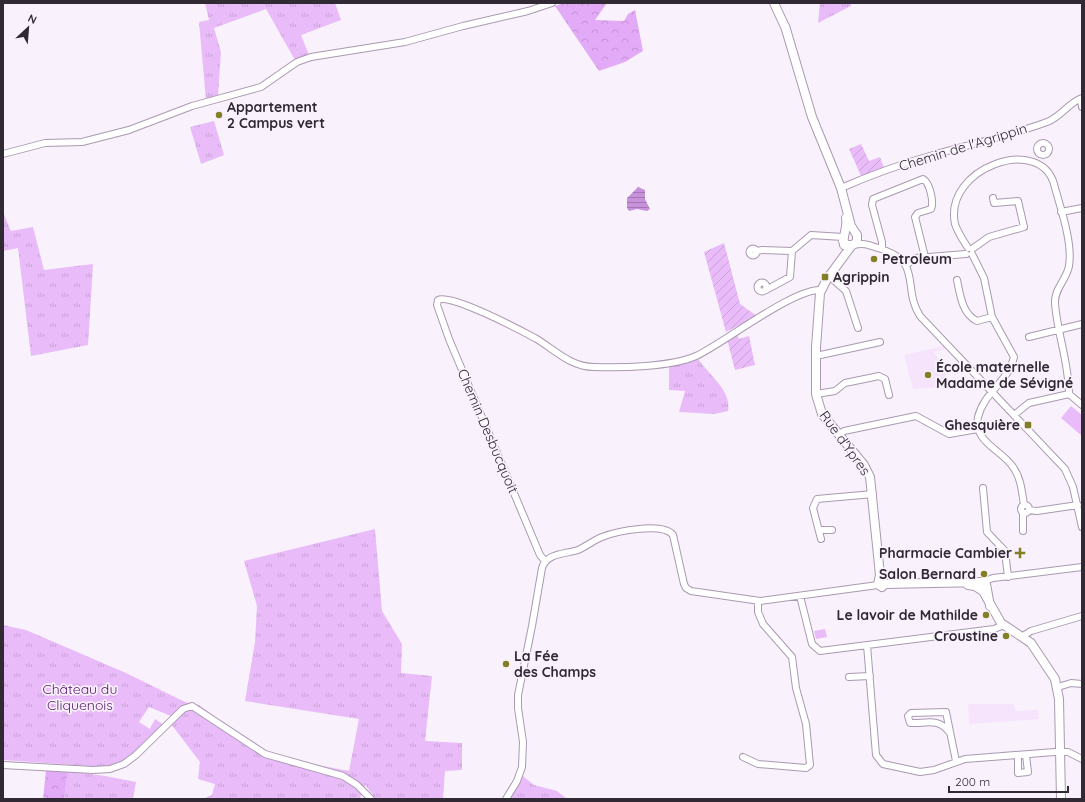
<svg xmlns="http://www.w3.org/2000/svg" width="1085" height="802" font-family="Quicksand,sans-serif">
	<style>
		.built { fill: #f6e4fd }
		.grass { fill: url(#grass-tufts) }
		.forest { fill: url(#forest-crowns) }
		.garden { fill: url(#garden-furrows) }
		.pitch { fill: #e9bbf9 }
		.water { fill: url(#water-rules) }
		.lines { fill: none; stroke-linecap: round; stroke-linejoin: round }
		.minor-casing { stroke: #aa99b1; stroke-width: 8 }
		.major-casing { stroke: #aa99b1; stroke-width: 10 }
		.minor { stroke: #fff; stroke-width: 6 }
		.major { stroke: #fff; stroke-width: 8 }
		.poi-dot { fill: #837f27; stroke: #f9f2fc; stroke-width: 1.5 }
		.labels { text-anchor: middle; dominant-baseline: central; stroke-width: 3.5; stroke-linejoin: round; paint-order: stroke }
		.poi-label { font-size: 14px; font-weight: bold; fill: #312a34; stroke: #f9f2fc; text-anchor: start }
		.street-label { font-size: 14px; fill: #312a34; stroke: #f9f2fc }
		.park-label { font-size: 14px; fill: #57126c; stroke: #f9f2fc }
	</style>
	<defs>
		<pattern id="grass-tufts" width="24" height="20" patternUnits="userSpaceOnUse"><rect width="24" height="20" fill="#e9bbf9"/><path d="M3 7l-1-3M5 7V3M7 7l1-3M15 17l-1-3M17 17v-4M19 17l1-3" fill="none" stroke="#c8a1d6"/></pattern>
		<pattern id="forest-crowns" width="20" height="18" patternUnits="userSpaceOnUse"><rect width="20" height="18" fill="#e3abf7"/><path d="M2 6a3 3 0 1 1 6 0M12 15a3 3 0 1 1 6 0" fill="none" stroke="#c393d4"/></pattern>
		<pattern id="garden-furrows" width="10" height="10" patternUnits="userSpaceOnUse"><rect width="10" height="10" fill="#e9bbf9"/><path d="M-1 1l2-2M0 10L10 0M9 11l2-2" fill="none" stroke="#c8a1d6"/></pattern>
		<pattern id="water-rules" width="6" height="5" patternUnits="userSpaceOnUse"><rect width="6" height="5" fill="#c891db"/><path d="M0 2.5h6" fill="none" stroke="#a377b2"/></pattern>
	</defs>
	<rect width="100%" height="100%" fill="#f9f2fc"/>
	<path class="built" d="M943,346L946,349L934,352L942,365L949,386L913,389L904,355Z
		M968,704H1014L1015,711L1038,710L1039,719L969,724Z"/>
	<path class="grass" d="M205,3H335L341,20L301,35L309,55L295,60L266,9L214,28L221,52L218,95L206,100L199,22L209,20Z
		M820,3H851V6L818,23Z
		M214,121L224,155L201,164L190,127Z
		M3,212L11,231L33,227L44,270L93,264L88,345L31,356L18,248L3,251Z
		M697,357C706,373 732,389 728,411L714,414L679,412L685,391L669,390V363Z
		M375,529L382,611L402,644L401,673L432,676L425,741L462,743V770L445,771L443,799H376L365,785L360,799H203L212,795L215,784L198,779L200,762L168,720L171,716L149,707L139,722L150,729L155,719L164,725C143,744 131,763 102,767L3,760V625L26,630L126,673L185,702L199,705L236,732L277,757L349,771L359,719L245,701L255,642L257,606L244,561Z
		M68,771L105,776L136,782L133,799H64Z
		M518,772L534,785L557,791L567,799H503Z"/>
	<path class="forest" d="M564,3H607L595,20L624,21L628,14L635,10L643,51L625,62L599,71L555,6Z
		M46,771H68L64,799H43Z"/>
	<path class="garden" d="M861,144L869,161L880,157L884,168L861,176L849,149Z
		M724,243L740,304L757,316L726,332L704,252Z
		M736,332L739,339L749,336L755,365L735,370L727,339Z"/>
	<path class="pitch" d="M1071,406L1082,415V436L1061,418Z
		M825,629L827,637L816,639L814,631Z"/>
	<path class="water" d="M638,187L645,190V199L650,209L647,211L637,209L629,211L627,208V198Z"/>
	<g class="lines">
		<g class="minor-casing">
			<path id="minor" d="M1081,99L1082,107
				M1037 149a6 6 0 1 1 12 0a6 6 0 1 1-12 0Z
				M3,154L45,143L82,142L129,130L192,106L261,87L297,62L311,57L405,42L463,26L528,11L552,3
				M841,188C871,175 901,164 933,155C971,144 1009,136 1047,122C1061,117 1068,103 1082,98
				M1061,212L1082,208
				M854,245C864,242 871,246 881,249C923,262 902,288 920,316L1065,469L1073,487L1082,527
				M968,248C963,240 958,233 955,224C943,168 1040,134 1054,184C1060,207 1073,242 1069,266C1067,279 1054,289 1055,303C1057,333 1069,363 1069,394L1082,405
				M749.5 252a3.5 3.5 0 1 1 7 0a3.5 3.5 0 1 1-7 0Z
				M882,249V242L872,205L873,199L923,179C930,183 934,202 931,209L918,213L915,217L925,257
				M972,249L989,237L1024,227L1018,201L994,203L993,198
				M757,251L762,250L792,251L811,235L843,237
				M972,254L984,278L992,317L1014,357C1009,381 984,392 978,417C973,442 1002,450 1013,467C1021,478 1022,492 1024,505
				M906,265L916,258L966,254
				M829,276L846,291L858,328
				M957,280C960,294 962,314 977,321L992,317
				M757.5 287a4.5 4.5 0 1 1 9 0a4.5 4.5 0 1 1-9 0Z
				M766,290L790,277L792,251
				M1029,337L1082,324
				M816,356L880,342
				M816,394L835,391L845,383L879,376L885,379L889,395
				M1014,415L1029,403L1069,394
				M839,434L844,431L916,416L949,434L978,429
				M983,488L987,532L1005,551L1008,577
				M1021 509a4 4 0 1 1 8 0a4 4 0 1 1-8 0Z
				M1029,510L1037,511L1078,505
				M1023,513V531
				M819,530H832
				M821,539L813,508L817,499L873,494
				M545,561L540,555L449,339L437,305L438,300C450,293 520,330 535,338C554,349 570,367 594,367C621,368 671,367 696,356C724,343 794,288 821,290
				M982,582L993,578L1082,567
				M800,596L812,644L820,651L994,629L1004,625
				M1023,636L1031,631L1082,616
				M867,645L876,755L883,764L920,772L934,770L965,759L1055,752H1068L1082,759
				M849,677L870,676
				M1058,687L1071,683L1082,684
				M949,732C938,717 925,724 910,723L908,716L911,713L946,712L956,761
				M1018,756V773L1028,772L1026,755
				M743,757L758,764L806,768L810,765L806,724L796,688L792,657L763,624L758,612V601
				M3,765L93,770L110,769L124,764L136,755L183,709L192,706L265,754L343,776L357,785L371,799
				M506,799L517,781L522,767L523,742L518,708V695L532,626L542,568C546,553 566,554 578,550C587,546 594,540 602,537C617,531 663,522 673,535L684,584L686,588L691,591L760,601L878,585"/>
		</g>
		<g class="major-casing">
			<path id="major" d="M774,3L786,29
				M785,26L812,117L841,188L851,226L857,235V241L853,245H847L843,241
				M844,245C842,235 848,229 846,218
				M852,245L827,279L820,293L816,347V394L822,414L864,465L870,477L880,575L878,584L882,587L885,584L983,582L986,584L990,606
				M968,585L975,586L983,591L1001,623L1031,643L1055,679L1059,699L1061,799"/>
		</g>
		<use href="#minor" class="minor"/>
		<use href="#major" class="major"/>
	</g>
	<g class="poi-dot">
		<circle cx="219" cy="115" r="4"/>
		<circle cx="874" cy="259" r="4"/>
		<rect x="821" y="273" width="8" height="8" rx="2"/>
		<circle cx="928" cy="375" r="4"/>
		<rect x="1024" y="421" width="8" height="8" rx="2"/>
		<path d="M1018 547h4v4h4v4h-4v4h-4v-4h-4v-4h4z"/>
		<circle cx="984" cy="574" r="4"/>
		<circle cx="986" cy="615" r="4"/>
		<circle cx="1006" cy="636" r="4"/>
		<circle cx="506" cy="664" r="4"/>
	</g>
	<g class="labels">
		<g class="poi-label">
			<text x="227" y="107">Appartement<tspan x="227" dy="16">2 Campus vert</tspan></text>
			<text x="882" y="259">Petroleum</text>
			<text x="833" y="277">Agrippin</text>
			<text x="936" y="367">École maternelle<tspan x="936" dy="16">Madame de Sévigné</tspan></text>
			<text x="1020" y="425" text-anchor="end">Ghesquière</text>
			<text x="1012" y="553" text-anchor="end">Pharmacie Cambier</text>
			<text x="976" y="574" text-anchor="end">Salon Bernard</text>
			<text x="978" y="615" text-anchor="end">Le lavoir de Mathilde</text>
			<text x="998" y="636" text-anchor="end">Croustine</text>
			<text x="514" y="656">La Fée<tspan x="514" dy="16">des Champs</tspan></text>
		</g>
		<g class="street-label">
			<text transform="translate(963 147) rotate(-17)">Chemin de l'Agrippin</text>
			<text transform="translate(488 431) rotate(67)">Chemin Desbucquoit</text>
			<text transform="translate(845 443) rotate(54)">Rue d'Ypres</text>
		</g>
		<g class="park-label">
			<text x="80" y="689">Château du<tspan x="80" dy="16">Cliquenois</tspan></text>
		</g>
	</g>
	<rect width="1085" height="802" fill="none" stroke="#312a34" stroke-width="8"/>
	<g transform="translate(28 28) rotate(26)" stroke="#f9f2fc" stroke-width="3" paint-order="stroke">
	<path d="M0-3L7 15L0 10L-7 15Z" fill="#312a34"/>
	<text y="-6" font-size="11" font-weight="bold" text-anchor="middle" fill="#312a34">N</text>
	</g>
	<path d="M949 786v6h119v-6" fill="none" stroke="#312a34" stroke-width="2"/>
	<text x="955" y="786" font-size="12" fill="#312a34" stroke="#f9f2fc" stroke-width="3" paint-order="stroke">200 m</text>
</svg>
